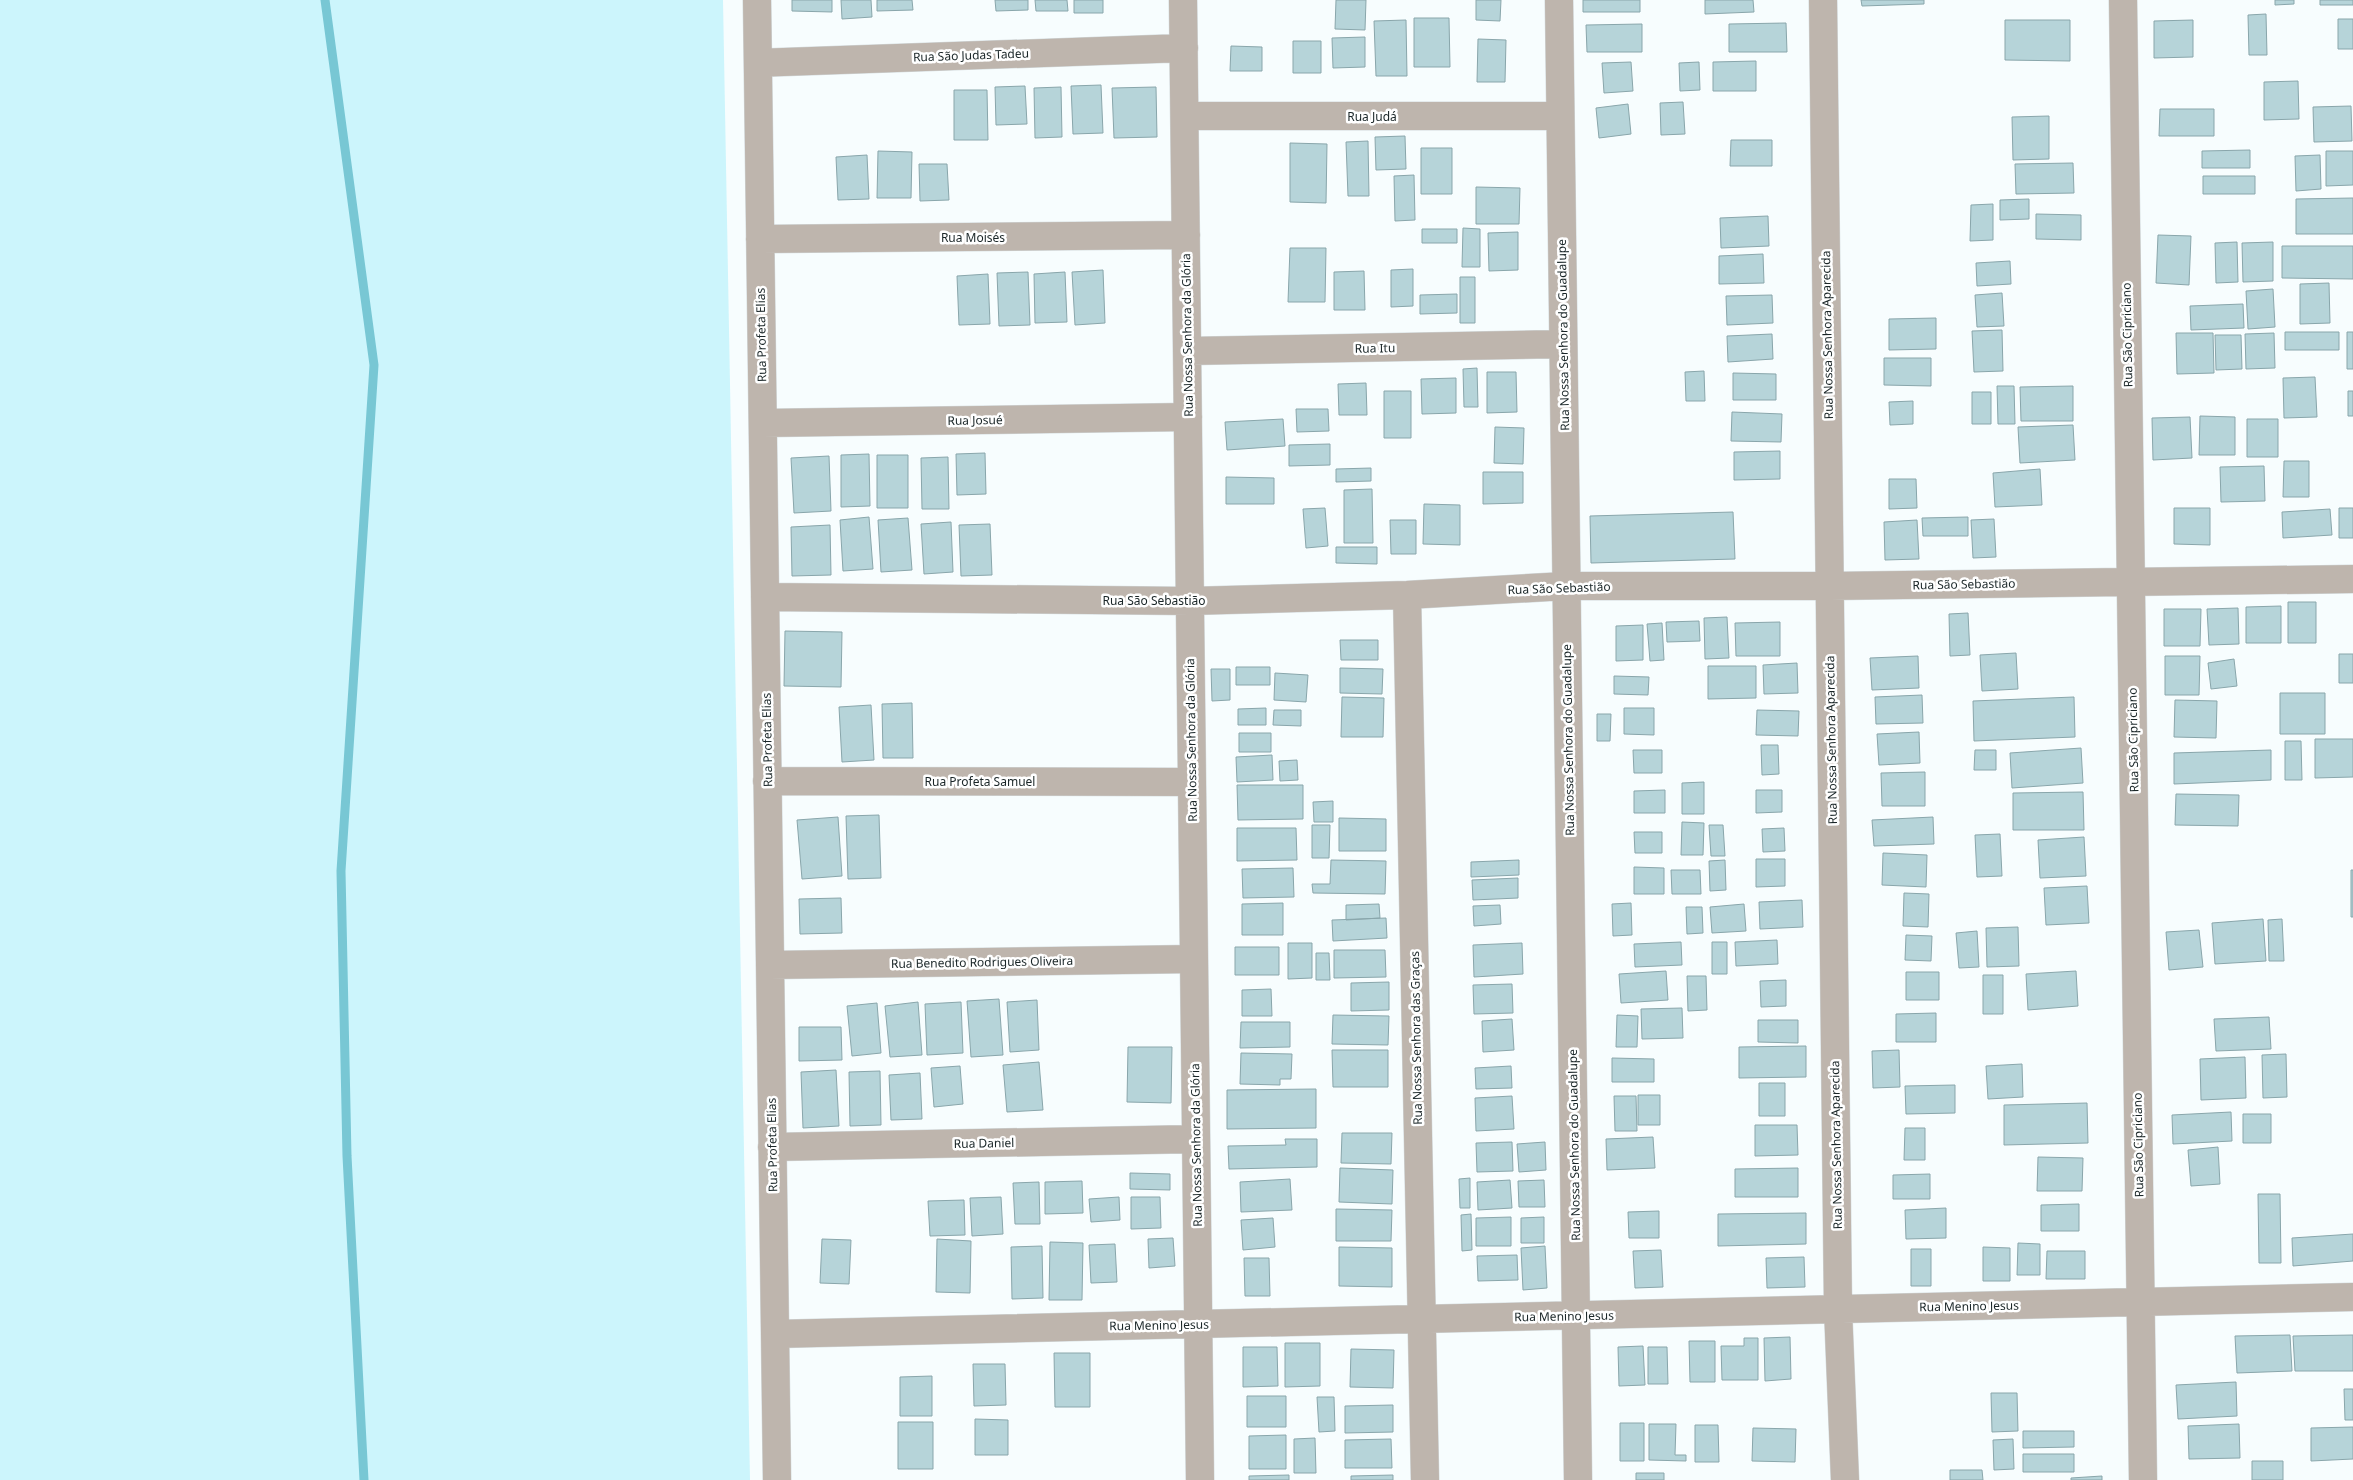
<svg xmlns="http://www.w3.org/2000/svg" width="2353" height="1480" font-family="'Noto Sans',sans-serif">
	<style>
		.green { fill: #ccf5fc }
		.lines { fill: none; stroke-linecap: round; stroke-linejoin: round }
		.stream { stroke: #78c7d4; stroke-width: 9 }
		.building { fill: #b6d4d9; stroke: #89a6ab }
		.minor-casing { stroke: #d3dadc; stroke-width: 29 }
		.minor { stroke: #beb5ad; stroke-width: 28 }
		.labels { text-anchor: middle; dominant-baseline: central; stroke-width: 5; stroke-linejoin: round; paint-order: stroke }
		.street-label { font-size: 12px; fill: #192527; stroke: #fff }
	</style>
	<rect width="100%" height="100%" fill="#f7fdfe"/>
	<path class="green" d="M0,0H723L750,1480H0Z"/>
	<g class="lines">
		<path class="stream" d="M325,0L374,365L341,871L347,1156L364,1480"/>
	</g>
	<path class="building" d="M792,0H832V12L792,11Z
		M841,0H871L872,17L842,19Z
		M877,0H912L913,10L877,11Z
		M995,0H1028V10L996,11Z
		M1035,0H1067L1068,11H1036Z
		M1074,0H1103V13H1074Z
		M1336,0H1366L1365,30L1335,29Z
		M1476,0H1501L1500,21L1476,20Z
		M1583,0H1640V12H1583Z
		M1705,0H1753L1754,12L1705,14Z
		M1861,0H1924V4L1862,6Z
		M2275,0H2294V4L2275,5Z
		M2320,0H2353V5H2320Z
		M2266,14L2267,55H2249L2248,15Z
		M1414,18H1449L1450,67H1414Z
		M2338,19H2353V49H2338Z
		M1406,20L1407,76H1376L1374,21Z
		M2005,20H2070V61L2005,60Z
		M2193,20V57L2154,58V21Z
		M1786,23L1787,52H1729V24Z
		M1642,24V52H1587L1586,25Z
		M1365,37V67L1333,68L1332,38Z
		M1478,39L1506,40L1505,82H1477Z
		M1293,41H1321V73H1293Z
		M1231,46L1262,47V71H1230Z
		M1756,61V91H1713V62Z
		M1631,62L1633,91L1604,93L1602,63Z
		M1699,62L1700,90L1680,91L1679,63Z
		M2298,81L2299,119L2264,120V82Z
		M1101,85L1103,133L1073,134L1071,86Z
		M1025,86L1027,124L996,125L995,87Z
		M1061,87L1062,137L1035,138L1034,88Z
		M1156,87L1157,137L1114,138L1112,88Z
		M954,90H987L988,140H954Z
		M1683,102L1685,134L1661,135L1660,103Z
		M1628,104L1631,134L1599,138L1596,108Z
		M2351,106L2352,141L2314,142L2313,107Z
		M2160,109H2214V136H2159Z
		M2049,116V159L2013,160L2012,117Z
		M1405,136L1406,169L1376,170L1375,137Z
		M1731,140H1772V166H1730Z
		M1368,141L1369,196H1348L1346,142Z
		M1290,143L1327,144L1326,203L1290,202Z
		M1421,148H1452V194H1421Z
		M2250,150V168H2202V151Z
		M878,151L912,152L911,198H877Z
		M2326,151H2353V185L2326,186Z
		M867,155L869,199L838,200L836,157Z
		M2320,155L2321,189L2296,191L2295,156Z
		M2073,163L2074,193L2016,194L2015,164Z
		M919,164H947L949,200L920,201Z
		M1414,175L1415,220L1395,221L1394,176Z
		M2203,176H2255V194H2203Z
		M1476,187L1520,188L1519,224H1476Z
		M2353,198V234H2296V199Z
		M2029,199V219L2000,220V200Z
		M1993,204V240L1970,241L1971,205Z
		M2036,214L2081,215V240L2036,239Z
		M1768,216L1769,246L1721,248L1720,218Z
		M1463,228L1480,229V267H1462Z
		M1422,229H1457V243H1422Z
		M1518,232V270L1489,271L1488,233Z
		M2158,235L2191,236L2189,285L2156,283Z
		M2237,242L2238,282L2216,283L2215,243Z
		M2273,242V281L2243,282L2242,243Z
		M2282,246H2353V279L2282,278Z
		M1290,248H1326L1325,302H1288Z
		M1763,254L1764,283L1719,284V256Z
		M2010,261L2011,284L1977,286L1976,263Z
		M1413,269V306L1391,307V270Z
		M1103,270L1105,323L1075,325L1072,272Z
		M1364,271L1365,310H1334V272Z
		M1028,272L1030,325L999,326L997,273Z
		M1065,272L1067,322L1035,323L1034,274Z
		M988,274L990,324L959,325L957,276Z
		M1460,277H1475V323H1460Z
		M2329,283L2330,323L2300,324V284Z
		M2273,289L2275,327L2248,329L2246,291Z
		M2002,293L2004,326L1977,327L1975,295Z
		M1457,294V313L1420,314V295Z
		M1772,295L1773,323L1727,325L1726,296Z
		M2243,304L2244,328L2191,330L2190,306Z
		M1936,318V349L1889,350V319Z
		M2002,330L2003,371L1974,372L1972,331Z
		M2285,332H2339V350H2285Z
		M2347,332H2353V369H2347Z
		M2176,333H2213L2214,373L2177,374Z
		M2274,333L2275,368L2246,369L2245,334Z
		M1772,334L1773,359L1728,362L1727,336Z
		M2215,335H2241L2242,369L2216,370Z
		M1884,358H1931V386L1884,385Z
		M1477,368L1478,407H1464L1463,369Z
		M1704,371L1705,401H1686L1685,372Z
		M1487,372H1516L1517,412L1487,413Z
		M1733,373L1776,374V400H1733Z
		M2315,377L2317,417L2284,418L2283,378Z
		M1456,378V413L1422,414L1421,379Z
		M1366,383L1367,415H1339L1338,384Z
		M1997,386H2014L2015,424H1998Z
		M2073,386V421H2021L2020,387Z
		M1384,391H1411V438H1384Z
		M2348,391H2353V416H2348Z
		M1972,392H1991V424H1972Z
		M1913,401V424L1890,425L1889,402Z
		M1296,409H1328L1329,431L1297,432Z
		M1732,412L1782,414L1781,442L1731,441Z
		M2200,416L2235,417V455H2199Z
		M2190,417L2192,458L2153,460L2152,418Z
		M1283,419L1285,446L1227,450L1225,422Z
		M2247,419H2278V457H2247Z
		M2073,425L2075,460L2020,463L2018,427Z
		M1495,427L1524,428L1523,464L1494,463Z
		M1330,444V465L1289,466V445Z
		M1780,451V479L1734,480V452Z
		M985,453L986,494L957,495L956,454Z
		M869,454L870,506L841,507V455Z
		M877,455H908V508H877Z
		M829,456L831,511L794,513L791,458Z
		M948,457L949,509H922L921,458Z
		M2284,461H2309V497H2283Z
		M2264,466L2265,501L2221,502L2220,467Z
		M1371,468V481L1336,482V469Z
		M2040,469L2042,505L1995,507L1993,473Z
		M1483,472H1523V503L1483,504Z
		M1226,477L1274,478V504H1226Z
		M1889,479H1916L1917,508L1889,509Z
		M1372,489L1373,543H1344V490Z
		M1424,504L1460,505V545L1423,544Z
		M1325,508L1328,546L1306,548L1303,509Z
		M2174,508H2210V545L2174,544Z
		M2339,508H2353V538H2339Z
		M2330,509L2332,535L2283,538L2282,512Z
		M1733,512L1735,559L1591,563L1590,516Z
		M869,517L873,569L843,571L840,520Z
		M1968,517V536H1923L1922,518Z
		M908,518L912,570L881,572L878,520Z
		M1994,519L1996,557L1973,558L1971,520Z
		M1390,520H1416V554H1391Z
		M1917,520L1919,559L1885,560L1884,522Z
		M951,522L953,572L924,574L921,524Z
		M990,524L992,575L961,576L959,525Z
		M830,525L831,575L792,576L791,527Z
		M1336,547H1377V564L1336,563Z
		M2288,602H2316V643H2288Z
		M2281,606V643H2246V607Z
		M2238,608L2239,644L2209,645L2207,609Z
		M2164,609H2201L2200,646H2164Z
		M1968,613L1970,655L1950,656L1949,614Z
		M1727,617L1729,658L1705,659L1704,618Z
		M1699,621L1700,641L1667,642L1666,622Z
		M1780,622V656H1736L1735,623Z
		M1662,623L1664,660L1650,661L1647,624Z
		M1643,625V660L1616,661V626Z
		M785,631L842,632L841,687L784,686Z
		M1340,640H1378V660H1341Z
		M2016,653L2018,689L1982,691L1980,655Z
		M2339,654H2353V683H2339Z
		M1918,656L1919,688L1872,690L1870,658Z
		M2165,656H2200L2199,695H2165Z
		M2234,659L2237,686L2211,689L2208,663Z
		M1797,663L1798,693L1764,694L1763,665Z
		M1708,666H1756V698L1708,699Z
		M1236,667H1270V685H1236Z
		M1340,668L1383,669L1382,694L1340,693Z
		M1211,669H1230V700L1212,701Z
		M1275,673L1308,675L1306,702L1274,700Z
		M1614,676L1649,677L1648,695L1614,694Z
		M2280,693H2325V734H2280Z
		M1922,695L1923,723L1876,724L1875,697Z
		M1342,697L1384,698L1383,737H1341Z
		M2074,697L2075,737L1974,741L1973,701Z
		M2175,700L2217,701L2216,738L2174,737Z
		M912,703L913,758H883L882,704Z
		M871,705L874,760L842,762L839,707Z
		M1266,708V725H1238V709Z
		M1624,708H1654V735L1624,734Z
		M1274,710H1301V726L1273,725Z
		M1757,710L1799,711L1798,736L1756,735Z
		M1597,714H1611L1610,741H1597Z
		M1919,732L1920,763L1879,765L1877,734Z
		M1239,733H1271V752H1239Z
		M2315,739H2353V777L2315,778Z
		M2285,741H2301L2302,780H2285Z
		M1761,745H1778L1779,774L1762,775Z
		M2081,748L2083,783L2012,788L2010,753Z
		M1633,750H1662V773H1634Z
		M1975,750H1996V770H1974Z
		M2271,750V780L2174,784V753Z
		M1272,755L1273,780L1237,782L1236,757Z
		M1297,760L1298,780L1280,781L1279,761Z
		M1925,772V806H1882L1881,773Z
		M1704,782V814H1682V783Z
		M1237,785H1303V819L1238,820Z
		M1665,790V813H1634V791Z
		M1756,790H1782V812L1756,813Z
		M2083,792L2084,830H2013V793Z
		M2176,794L2239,795L2238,826L2175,825Z
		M1333,801V822H1314L1313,802Z
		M879,815L881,878L848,879L846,816Z
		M838,817L842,876L802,879L797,820Z
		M1933,817L1934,844L1874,846L1872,820Z
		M1339,818L1386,819V851H1339Z
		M1682,822L1704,823L1703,855H1681Z
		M1312,825H1330L1329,858H1312Z
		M1709,825H1723L1725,856H1711Z
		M1237,828H1296L1297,860L1237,861Z
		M1784,828L1785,851L1763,852L1762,829Z
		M1634,832H1662V853H1635Z
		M2000,834L2002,876L1977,877L1975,835Z
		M2084,837L2086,876L2040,878L2038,840Z
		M1883,853L1927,855L1926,887L1882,885Z
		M1756,859H1785V886L1756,887Z
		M1331,860L1386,861L1385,894L1313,893L1312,884H1330Z
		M1519,860V875L1471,877V862Z
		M1725,860L1726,890L1710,891L1709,861Z
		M1634,867L1664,868V894H1634Z
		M1293,868L1294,897L1243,898L1242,869Z
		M1671,870H1700L1701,894H1672Z
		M2351,870H2353V917H2351Z
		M1518,878V898L1473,900L1472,880Z
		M2087,886L2089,923L2046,925L2044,888Z
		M1904,893L1929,894L1928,927L1903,926Z
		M841,898L842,933L800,934L799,899Z
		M1802,900L1803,927L1760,929L1759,902Z
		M1283,903V935H1242V904Z
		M1631,903L1632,935L1613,936L1612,904Z
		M1379,904L1380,918L1346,920V905Z
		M1744,904L1746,931L1712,933L1710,907Z
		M1500,905L1501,924L1474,926L1473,906Z
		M1686,907H1702L1703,933L1687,934Z
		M1386,918L1387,938L1333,941L1332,920Z
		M2263,919L2266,961L2215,964L2212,923Z
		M2282,919L2284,961H2269L2268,920Z
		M2018,927L2019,966L1987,967L1986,928Z
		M2199,930L2203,967L2169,970L2166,932Z
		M1977,931L1979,967L1959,968L1956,933Z
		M1906,935L1932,936L1931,961L1905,960Z
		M1777,940L1778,964L1736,966L1735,942Z
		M1681,942L1682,965L1635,967L1634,944Z
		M1712,942H1727V974H1712Z
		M1288,943H1312V978L1288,979Z
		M1522,943L1523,974L1474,977L1473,945Z
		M1235,947H1279V975H1235Z
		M1334,950H1385L1386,977L1334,978Z
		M1316,953H1329L1330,980H1316Z
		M1666,971L1668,1000L1621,1003L1619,974Z
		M2076,971L2078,1006L2028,1010L2026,974Z
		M1906,972H1939V1000H1906Z
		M1983,975H2003V1014H1983Z
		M1687,976H1706L1707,1010L1688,1011Z
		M1786,980V1006L1761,1007L1760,981Z
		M1389,982V1010L1351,1011V983Z
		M1512,984L1513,1013L1474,1014L1473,985Z
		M1271,989L1272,1016H1242V990Z
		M999,999L1003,1055L971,1057L967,1001Z
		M1037,1000L1039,1050L1010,1052L1007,1002Z
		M918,1002L922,1055L890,1057L885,1006Z
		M961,1002L963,1053L927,1055L925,1004Z
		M877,1003L881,1053L852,1056L847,1006Z
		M1682,1008L1683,1038L1642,1039L1641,1009Z
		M1936,1013V1042H1896V1014Z
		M1333,1015L1389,1016L1388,1045L1332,1044Z
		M1617,1015L1638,1016L1637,1047H1616Z
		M2269,1017L2271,1049L2216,1051L2214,1019Z
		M1512,1019L1514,1050L1483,1052L1482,1021Z
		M1758,1020H1798V1043L1758,1042Z
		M1241,1022H1290V1047L1240,1048Z
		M799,1027H841L842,1060L799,1061Z
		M1806,1046V1077L1739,1078V1047Z
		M1128,1047H1172L1171,1103L1127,1102Z
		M1332,1050H1388V1087H1333Z
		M1899,1050L1900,1087L1873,1088L1872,1051Z
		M1241,1053L1292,1054L1291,1079H1280V1085L1240,1084Z
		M2286,1054L2287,1097L2263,1098L2262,1055Z
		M2245,1057L2246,1098L2201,1100L2200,1059Z
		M1612,1058L1654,1059V1082H1612Z
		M1039,1062L1043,1110L1007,1112L1003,1065Z
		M2022,1064L2023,1097L1988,1099L1986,1066Z
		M960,1066L963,1104L934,1107L931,1068Z
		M1511,1066L1512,1088L1476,1089L1475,1068Z
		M836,1070L839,1126L803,1128L801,1072Z
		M880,1071L881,1125L850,1126L849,1072Z
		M920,1073L922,1119L891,1120L889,1075Z
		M1759,1083H1785V1116H1759Z
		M1955,1085V1113L1906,1114L1905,1086Z
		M1316,1089V1128L1227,1129V1090Z
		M1638,1095H1660V1125H1638Z
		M1512,1096L1514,1129L1476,1131L1475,1098Z
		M1614,1096H1636L1637,1131H1615Z
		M2087,1103L2088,1143L2004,1145V1105Z
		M2231,1112L2232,1141L2173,1144L2172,1115Z
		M2243,1114H2271V1143H2243Z
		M1755,1125H1797L1798,1155L1755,1156Z
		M1905,1128H1925V1160H1904Z
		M1342,1133H1392L1391,1164L1341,1163Z
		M1653,1137L1655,1168L1607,1170L1606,1139Z
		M1285,1139H1317V1167L1229,1169L1228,1146L1286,1145Z
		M1512,1142L1513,1171L1477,1172L1476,1143Z
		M1545,1142L1546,1170L1519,1172L1517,1144Z
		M2218,1147L2220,1184L2191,1186L2188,1150Z
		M2038,1157L2083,1158L2082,1191H2037Z
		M1340,1168L1393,1170L1392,1204L1339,1202Z
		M1798,1168V1197H1735V1169Z
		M1130,1173L1170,1174V1190L1130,1189Z
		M1930,1174V1199H1893V1175Z
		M1470,1178V1208H1460L1459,1179Z
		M1290,1179L1292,1210L1241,1212L1240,1182Z
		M1510,1180L1512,1208L1478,1210L1477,1182Z
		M1544,1180L1545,1207H1519L1518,1181Z
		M1082,1181L1083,1213L1045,1214V1182Z
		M1039,1182L1040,1224H1015L1013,1183Z
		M2258,1194H2280L2281,1263H2259Z
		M1001,1197L1003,1234L972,1236L970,1198Z
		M1119,1197L1120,1220L1091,1222L1089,1199Z
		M1131,1197H1160L1161,1228L1131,1229Z
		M964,1200L965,1235L930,1236L928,1201Z
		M2079,1204V1231H2041V1205Z
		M1946,1208V1238L1906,1239L1905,1210Z
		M1336,1209L1392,1210L1391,1241H1336Z
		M1659,1211V1238H1629L1628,1212Z
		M1806,1213V1244L1718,1246V1214Z
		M1471,1214L1472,1250L1462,1251L1461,1215Z
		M1511,1217V1246H1476V1218Z
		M1544,1217V1243H1521V1218Z
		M1273,1218L1275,1247L1243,1250L1241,1220Z
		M2353,1234V1261L2293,1266L2292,1238Z
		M1173,1238L1175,1266L1149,1268L1148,1239Z
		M822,1239L851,1240L849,1284L820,1283Z
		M937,1239L971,1241L970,1293L936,1292Z
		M1050,1242L1083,1243L1082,1300H1049Z
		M2018,1243L2040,1244V1275H2017Z
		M1115,1244L1117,1282L1091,1283L1089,1245Z
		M1042,1246L1043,1298L1012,1299L1011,1247Z
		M1545,1246L1547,1288L1523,1290L1521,1248Z
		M1339,1247L1392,1248V1287L1339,1286Z
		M1983,1247L2010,1248V1281H1983Z
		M1911,1249H1931V1286H1911Z
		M1661,1250L1663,1287L1635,1288L1633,1251Z
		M2047,1251H2085V1279H2046Z
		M1517,1255L1518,1280L1478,1281L1477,1256Z
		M1804,1257L1805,1287L1767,1288L1766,1258Z
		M1244,1258H1269L1270,1296H1245Z
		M2290,1335L2292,1371L2237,1373L2235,1336Z
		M2353,1335V1371H2295L2293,1336Z
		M1790,1337L1791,1379L1765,1381L1764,1338Z
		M1744,1338H1758V1380H1722L1721,1346H1744Z
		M1689,1341H1715V1382H1690Z
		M1285,1343H1320V1386L1285,1387Z
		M1643,1346L1645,1385L1619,1386L1618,1347Z
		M1243,1347H1277L1278,1386L1243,1387Z
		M1648,1347H1667L1668,1384H1648Z
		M1351,1349L1394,1350L1393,1388L1350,1387Z
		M1054,1353H1090V1407H1055Z
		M973,1364H1005L1006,1405L974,1406Z
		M932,1376V1416H900V1377Z
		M2236,1382L2237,1416L2178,1419L2176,1385Z
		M2344,1389H2353V1420H2345Z
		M1991,1393H2017L2018,1431L1992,1432Z
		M1247,1396H1286V1427H1247Z
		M1317,1397H1334L1335,1431L1319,1432Z
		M1393,1405V1432L1345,1433V1406Z
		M975,1419L1008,1420V1455H975Z
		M898,1422H933V1469H898Z
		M1620,1423H1644V1461H1620Z
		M1649,1424H1676L1675,1455H1686V1461L1649,1460Z
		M2239,1424L2240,1458L2189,1459L2188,1426Z
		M1695,1425H1718L1719,1462H1695Z
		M2353,1427V1459L2311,1461V1428Z
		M1753,1428L1796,1429L1795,1462L1752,1461Z
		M2023,1431H2074V1447L2023,1448Z
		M1286,1435V1469H1249V1436Z
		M1315,1438L1316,1473H1294V1439Z
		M1391,1439L1392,1468H1345V1440Z
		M2013,1439L2014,1469L1994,1470L1993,1440Z
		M2023,1454H2074V1472H2023Z
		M2252,1461H2283V1480H2252Z
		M1950,1470H1982L1983,1480H1950Z
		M1636,1473H1664V1480H1636Z
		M1289,1475V1480H1249V1476Z
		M1393,1475V1480H1351V1476Z
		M2102,1476V1480H2071V1478Z"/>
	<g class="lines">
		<g class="minor-casing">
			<path id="minor" d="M757,0L777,1480
				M1183,0L1200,1480
				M1559,0L1578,1480
				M1823,0L1838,1309L1845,1480
				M2123,0L2143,1480
				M758,63L1184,48
				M1185,116H1560
				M760,239L1186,235
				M1187,351L1563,344
				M763,423L1188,417
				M1407,595L1425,1480
				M765,597L1190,601L1407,595L1566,586H1830L2353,579
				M767,781L1192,782
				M770,965L1194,959
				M772,1147L1196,1139
				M775,1334L2353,1297"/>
		</g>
		<use href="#minor" class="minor"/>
	</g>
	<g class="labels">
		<g class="street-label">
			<text transform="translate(971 55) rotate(-2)">Rua São Judas Tadeu</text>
			<text x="1372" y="116">Rua Judá</text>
			<text x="973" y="237">Rua Moisés</text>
			<text transform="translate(761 335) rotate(-91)">Rua Profeta Elias</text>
			<text transform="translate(1187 335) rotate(-91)">Rua Nossa Senhora da Glória</text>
			<text transform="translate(1563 335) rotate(-91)">Rua Nossa Senhora do Guadalupe</text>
			<text transform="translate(1827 335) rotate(-91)">Rua Nossa Senhora Aparecida</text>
			<text transform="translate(2127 335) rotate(-91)">Rua São Cipriciano</text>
			<text transform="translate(1375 348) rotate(-1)">Rua Itu</text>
			<text transform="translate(975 420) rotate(-1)">Rua Josué</text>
			<text transform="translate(1964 584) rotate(-1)">Rua São Sebastião</text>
			<text transform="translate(1559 588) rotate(-2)">Rua São Sebastião</text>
			<text x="1154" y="600">Rua São Sebastião</text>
			<text transform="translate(767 740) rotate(-91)">Rua Profeta Elias</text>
			<text transform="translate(1191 740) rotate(-91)">Rua Nossa Senhora da Glória</text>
			<text transform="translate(1568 740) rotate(-91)">Rua Nossa Senhora do Guadalupe</text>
			<text transform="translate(1831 740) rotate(-91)">Rua Nossa Senhora Aparecida</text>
			<text transform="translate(2133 740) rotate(-91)">Rua São Cipriciano</text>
			<text x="980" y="781">Rua Profeta Samuel</text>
			<text transform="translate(982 962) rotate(-1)">Rua Benedito Rodrigues Oliveira</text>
			<text transform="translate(1416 1038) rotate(-91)">Rua Nossa Senhora das Graças</text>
			<text transform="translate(984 1143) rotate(-1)">Rua Daniel</text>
			<text transform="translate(772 1145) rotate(-91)">Rua Profeta Elias</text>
			<text transform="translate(1196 1145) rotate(-91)">Rua Nossa Senhora da Glória</text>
			<text transform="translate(1574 1145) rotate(-91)">Rua Nossa Senhora do Guadalupe</text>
			<text transform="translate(1836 1145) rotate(-91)">Rua Nossa Senhora Aparecida</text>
			<text transform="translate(2138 1145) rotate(-91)">Rua São Cipriciano</text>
			<text transform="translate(1969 1306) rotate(-1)">Rua Menino Jesus</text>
			<text transform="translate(1564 1316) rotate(-1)">Rua Menino Jesus</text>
			<text transform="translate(1159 1325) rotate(-1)">Rua Menino Jesus</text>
		</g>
	</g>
</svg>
